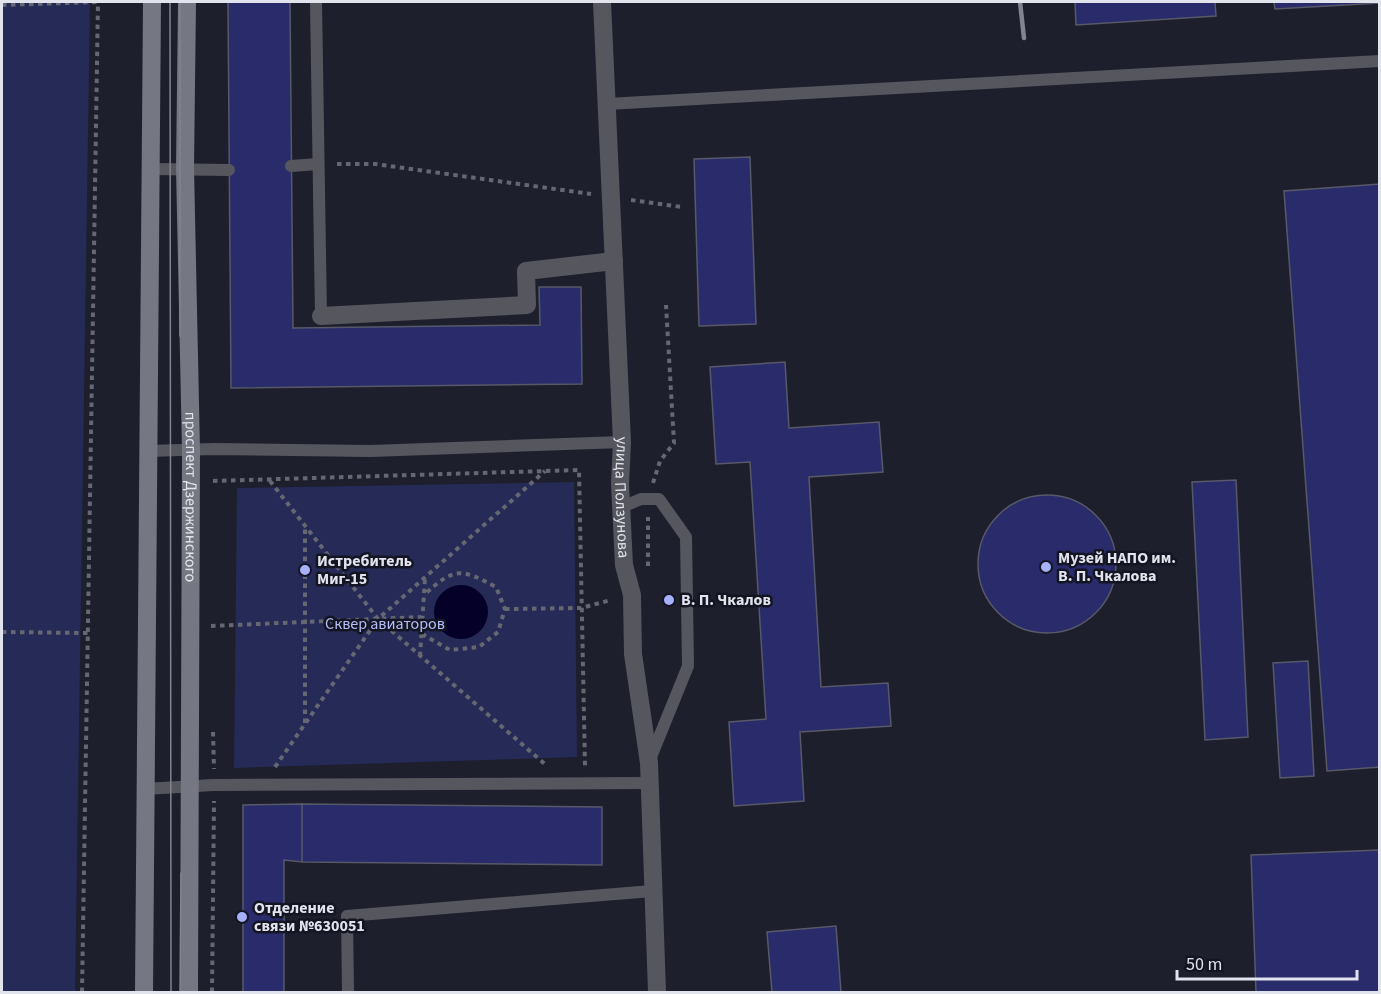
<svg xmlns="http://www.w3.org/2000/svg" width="1381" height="994" font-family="'Source Sans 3',sans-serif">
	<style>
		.green { fill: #262a56 }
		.water { fill: #050027 }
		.building { fill: #292b6a; stroke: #575969; stroke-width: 1.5 }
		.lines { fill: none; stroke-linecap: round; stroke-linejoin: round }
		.path { stroke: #656773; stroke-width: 4; stroke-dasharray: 4.5 4.5; stroke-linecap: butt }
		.lane { stroke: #56575e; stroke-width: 12 }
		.street { stroke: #56575e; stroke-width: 18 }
		.secondary { stroke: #757782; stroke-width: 18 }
		.tram { stroke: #82848f; stroke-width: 1.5 }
		.rail { stroke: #82848f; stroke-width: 4.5 }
		.poi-dot { fill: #a6b1fc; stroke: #141522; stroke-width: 2 }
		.labels { text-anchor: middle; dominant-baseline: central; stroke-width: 5; stroke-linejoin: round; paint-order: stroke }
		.street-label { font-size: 16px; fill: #e2e4ed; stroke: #141522 }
		.poi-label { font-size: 16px; font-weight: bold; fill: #e2e4ed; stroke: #141522; text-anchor: start }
		.park-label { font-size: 16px; fill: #b5bef8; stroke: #141522 }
	</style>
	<rect width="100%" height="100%" fill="#1d1f2c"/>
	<path class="green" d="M2,2H90L75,992H2Z
		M574,482L577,757L234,768L237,488Z"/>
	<path class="water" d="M434 612a27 27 0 1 1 54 0a27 27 0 1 1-54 0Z"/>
	<path class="building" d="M228,2H290L293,328L540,325L539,287H581L582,384L231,388Z
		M1075,2H1215L1216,16L1076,25Z
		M1274,2H1380V3L1275,9Z
		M750,157L756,324L699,326L694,159Z
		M1380,184V767L1327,771L1284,191Z
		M785,362L789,428L879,422L883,472L809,477L821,687L888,683L891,726L800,732L804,801L734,806L729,722L766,719L750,462L716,464L710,367Z
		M1236,480L1248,737L1205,740L1192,482Z
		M978 564a69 69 0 1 1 138 0a69 69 0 1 1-138 0Z
		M1308,661L1314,776L1280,778L1273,663Z
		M302,804L602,807V865L302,862Z
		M302,804V862L284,860V992H243V805Z
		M1380,850V992H1256L1251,855Z
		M836,926L841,992H772L767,932Z"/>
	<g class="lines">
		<path class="path" d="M2,5L98,2
			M337,164H375L591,194
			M631,200L682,207
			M213,481L579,470L585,766
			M270,481L378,619L545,471
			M653,483L660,461L674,443L666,305
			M648,566V517
			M505,609L581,608L611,600
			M211,626L421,617
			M2,632L88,633
			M422,634L450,650L479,647L498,632L505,609L496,587C461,568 454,567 424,595
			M420,656L425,578
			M305,723V527
			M213,732L214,769
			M275,767L378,619L546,765
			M82,992L98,2
			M212,992L214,801"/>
		<path class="lane" d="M316,2L321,316
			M607,104L1380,61
			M291,166L318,164
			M150,169L229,170
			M148,451L213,449L371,451L622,442
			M622,507L641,499H659L686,537L688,666L651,757
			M145,789L213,785L650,783
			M348,992L347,916L652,891"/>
		<g class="street">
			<path id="s1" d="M602,2L622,442L620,484L624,565L632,595L633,654L649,763L657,992"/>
			<path d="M321,316L527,305L526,271L614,261"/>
		</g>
		<g class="secondary">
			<path id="s2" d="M187,2L185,168L191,450L189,992"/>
			<path d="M144,992L152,2"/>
		</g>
		<path class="tram" d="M170,2L171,992
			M180,2V336
			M180,992L181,873"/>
		<path class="rail" d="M1020,2L1024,38"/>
	</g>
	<g class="poi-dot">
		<circle cx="1046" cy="567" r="6"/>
		<circle cx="305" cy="570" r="6"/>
		<circle cx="669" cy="600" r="6"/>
		<circle cx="242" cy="917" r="6"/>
	</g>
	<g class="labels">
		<g class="street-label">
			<text stroke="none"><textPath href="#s2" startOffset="495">проспект Дзержинского</textPath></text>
			<text stroke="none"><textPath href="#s1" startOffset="496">улица Ползунова</textPath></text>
		</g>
		<g class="poi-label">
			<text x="1058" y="558">Музей НАПО им.<tspan x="1058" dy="18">В. П. Чкалова</tspan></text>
			<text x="317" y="561">Истребитель<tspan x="317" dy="18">Миг-15</tspan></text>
			<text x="681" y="600">В. П. Чкалов</text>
			<text x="254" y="908">Отделение<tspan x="254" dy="18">связи №630051</tspan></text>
		</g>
		<g class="park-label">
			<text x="385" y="624">Сквер авиаторов</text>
		</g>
	</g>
	<rect width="1381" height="994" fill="none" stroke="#e2e4ed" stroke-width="6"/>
	<path d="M1177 970v9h180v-9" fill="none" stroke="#e2e4ed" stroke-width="3"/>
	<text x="1186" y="970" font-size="18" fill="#e2e4ed" stroke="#141522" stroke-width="4.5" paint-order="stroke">50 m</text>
</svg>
